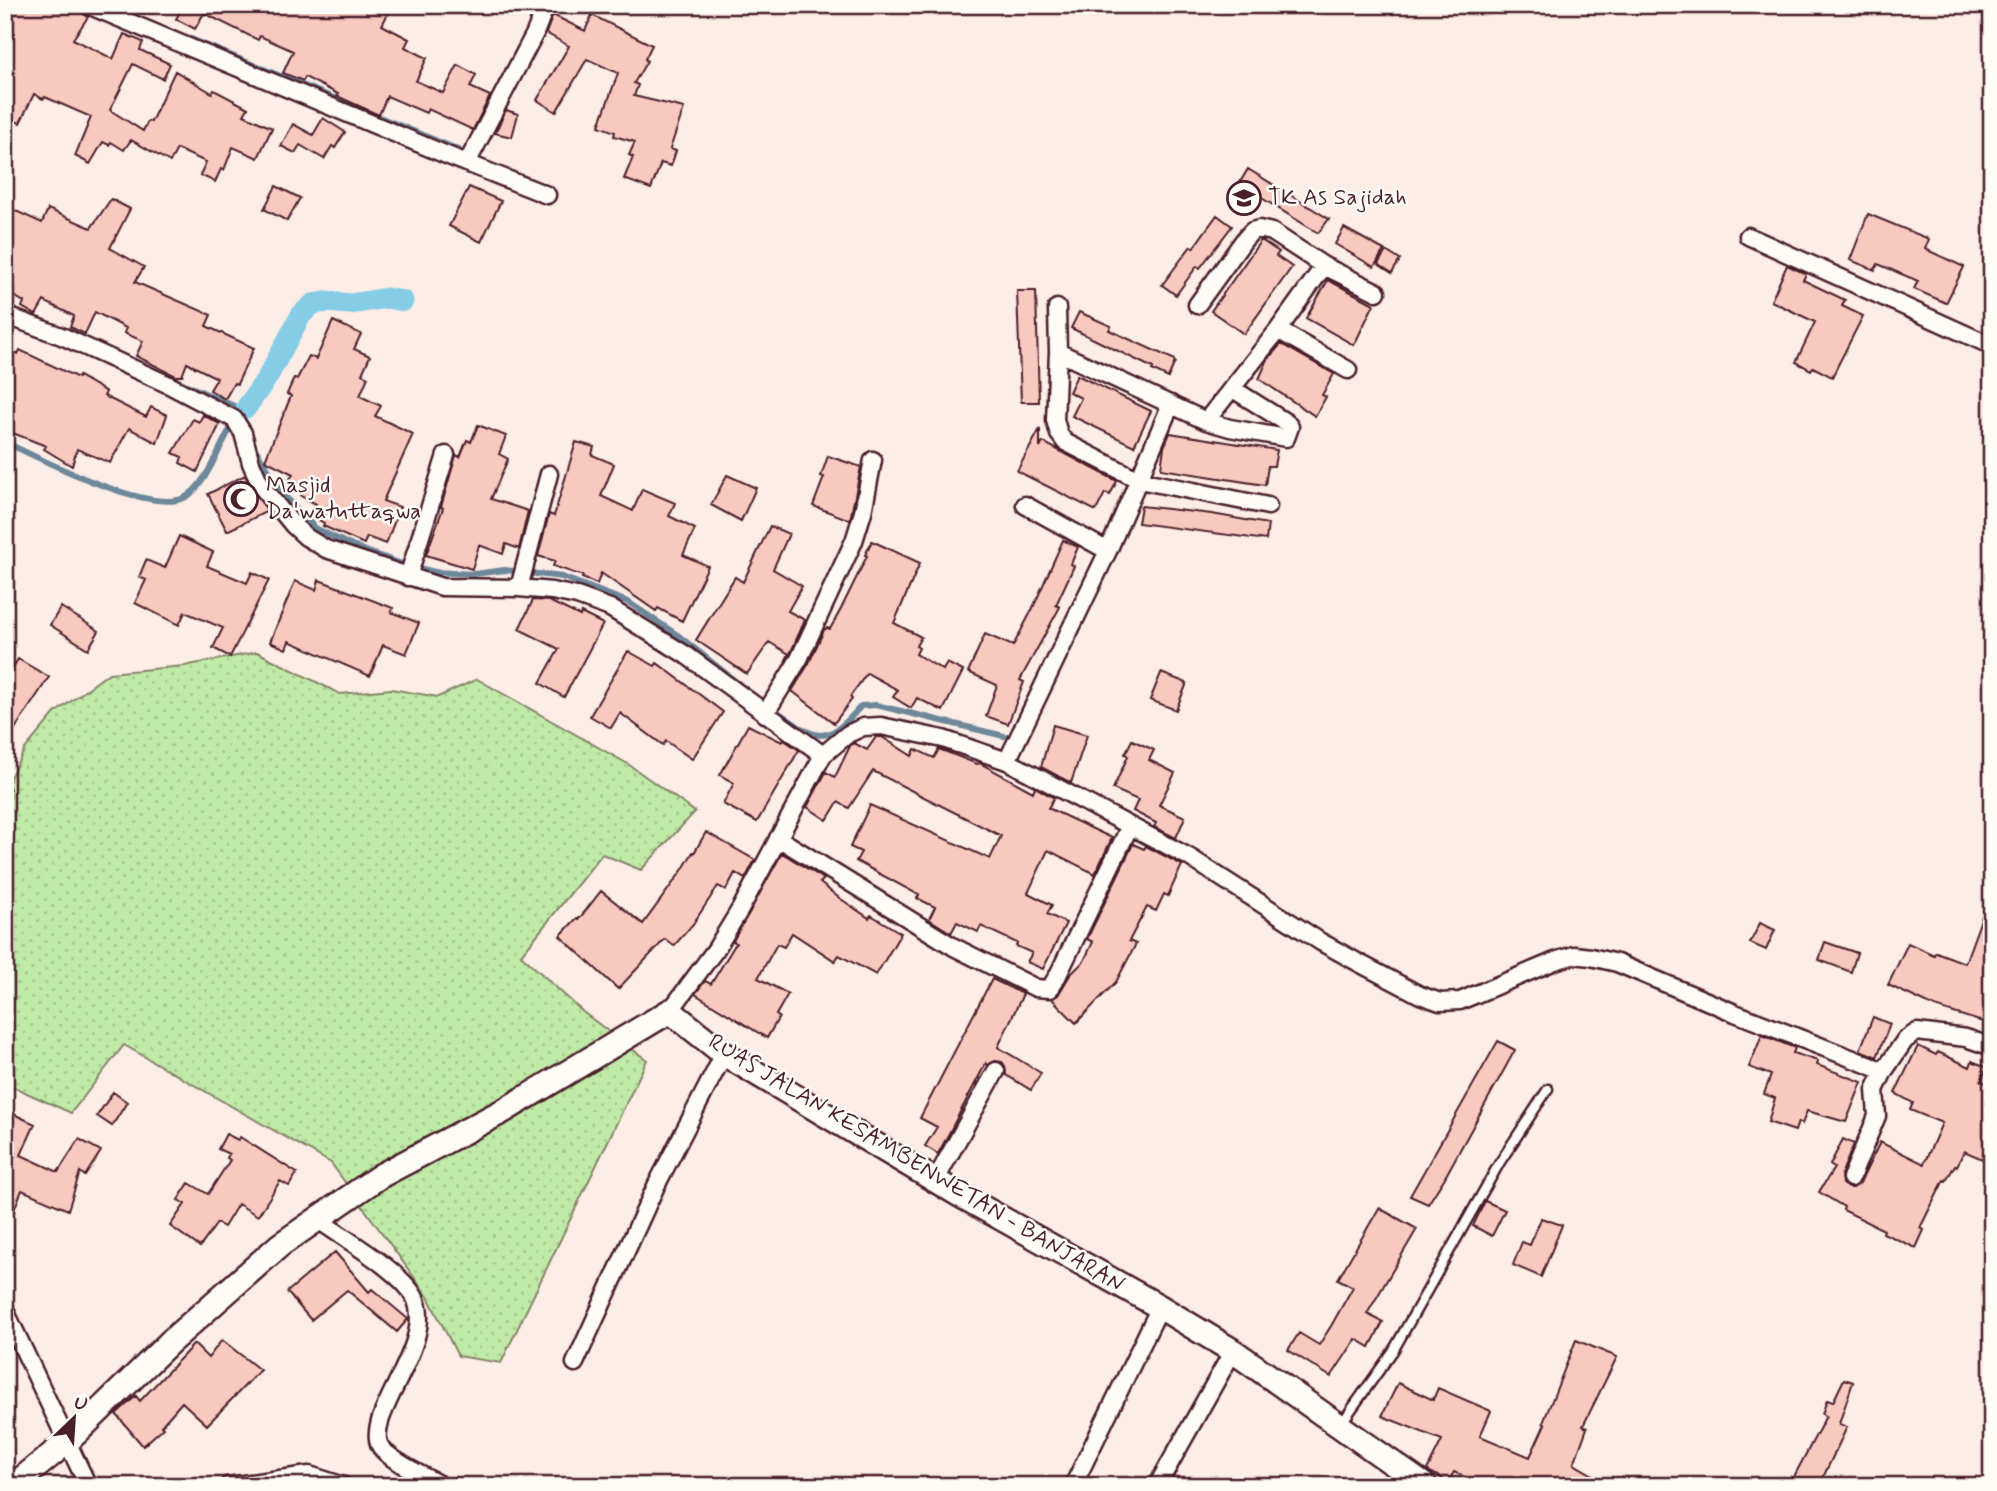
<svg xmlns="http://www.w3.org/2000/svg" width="1997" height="1491" font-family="Mynerve,sans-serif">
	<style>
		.grass { fill: url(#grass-dots); stroke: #858469; stroke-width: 2 }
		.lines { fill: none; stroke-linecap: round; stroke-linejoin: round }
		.stream { stroke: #6d879b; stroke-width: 6 }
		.canal { stroke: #85cce6; stroke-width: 21 }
		.building { fill: #f9c9c0; stroke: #4a1f2b; stroke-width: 2 }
		.lane-casing { stroke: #4a1f2b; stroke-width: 13 }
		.street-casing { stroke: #4a1f2b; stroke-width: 21 }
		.secondary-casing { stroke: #4a1f2b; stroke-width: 28 }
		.path { stroke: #4a1f2b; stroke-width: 3.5; stroke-dasharray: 5 5; stroke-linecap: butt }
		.lane { stroke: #fdfcf7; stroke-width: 8 }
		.street { stroke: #fdfcf7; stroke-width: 16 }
		.secondary { stroke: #fdfcf7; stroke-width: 23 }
		.labels { text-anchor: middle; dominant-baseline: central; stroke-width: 5; stroke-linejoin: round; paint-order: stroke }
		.poi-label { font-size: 23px; fill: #4a1f2b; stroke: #fdfcf7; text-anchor: start }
		.street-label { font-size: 23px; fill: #4a1f2b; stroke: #fdfcf7 }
	</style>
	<defs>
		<pattern id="grass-dots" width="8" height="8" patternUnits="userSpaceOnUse" patternTransform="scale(1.75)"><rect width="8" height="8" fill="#c0eaa7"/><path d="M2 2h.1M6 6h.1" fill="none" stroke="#a6c890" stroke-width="1.8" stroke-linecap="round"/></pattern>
	</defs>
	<rect width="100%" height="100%" fill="#fcede6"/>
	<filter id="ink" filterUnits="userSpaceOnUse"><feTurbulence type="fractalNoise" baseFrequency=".0143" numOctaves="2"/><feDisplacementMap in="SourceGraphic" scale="14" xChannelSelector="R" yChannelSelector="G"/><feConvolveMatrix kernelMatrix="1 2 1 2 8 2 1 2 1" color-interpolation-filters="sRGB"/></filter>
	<g filter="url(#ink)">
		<path class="grass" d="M257,652L340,694L391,689L438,697L477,679L628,764L695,812L641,870L602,854L521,955L584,1013L647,1060L501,1363L458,1356L427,1295L331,1163L124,1045L71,1113L9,1085L5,1052V787L25,749L55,713L109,673L184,666Z"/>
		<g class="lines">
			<path class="stream" d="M191,39L459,150
				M171,378L234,406L241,414L247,427
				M5,442C40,459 149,514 184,498C204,489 218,450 229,431
				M254,447L285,496L315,528L352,546L402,564L435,572L474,574L505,570L562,577L628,602L679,636L753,695
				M771,707C813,736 822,752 861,706L876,705L1004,736
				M5,1329L12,1343"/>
			<path class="canal" d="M246,408L267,378L301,315L313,304L326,302L351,304L387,298L403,301"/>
		</g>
		<path class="building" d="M5,5H71L88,17L73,39L113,59L124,34L143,42L140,50L170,64L163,79L133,64L110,110L143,131L148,121L151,122L175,71L212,93L214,90L248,108L244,115L272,128L258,158L233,147L224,170L221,169L215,182L200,175L206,162L177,149L170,162L131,140L124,150L111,142L109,145L103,142L90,164L75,156L91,117L45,97L43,99L34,94L20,123L5,117Z
			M183,5H382L390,10L382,25L409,39L405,47L427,58L416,81L443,93L458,65L476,75L470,87L490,96L473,130L428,109L426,113L387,96L379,115L337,96L338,94L305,77L303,81L283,73L293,51L260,36L258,40L204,13L195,29L176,19Z
			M553,15L585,31L592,15L652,45L645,59L647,61L634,83L638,85L634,96L684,108L670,149L676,151L671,166L661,163L651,189L624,179L633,157L629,155L635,142L614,136L615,132L599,126L618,73L587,59L556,112L537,100L569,46L546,33Z
			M506,110L518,114L512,137L495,133Z
			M323,118L345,132L335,148L332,146L324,159L300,145L295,153L281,146L293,124L313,135Z
			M1248,169L1329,219L1318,233L1239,184Z
			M276,186L300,198L287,221L264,209Z
			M469,187L501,201L481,242L449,226Z
			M111,199L130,209L110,248L144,267L135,282L211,315L206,326L254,348L237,384L234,383L225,399L210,390L217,378L187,363L182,376H176L136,356L143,341L124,333L126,328L95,312L85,334L70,327L74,316L44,301L36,315L22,307L24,302L5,291V206L42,223L48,209L91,228Z
			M1868,214L1929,239L1925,249L1964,267L1946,303L1914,289L1918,281L1878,264L1875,270L1850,260Z
			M1217,215L1232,226L1200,268L1197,266L1176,295L1162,285L1191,246L1193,248Z
			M1344,228L1384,250L1374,267L1335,244Z
			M1261,240L1279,252L1276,256L1292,267L1244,334L1211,311Z
			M1386,251L1400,260L1392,273L1378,264Z
			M1787,265L1806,274L1803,280L1845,300L1842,306L1863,316L1832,377L1813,367L1811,370L1796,362L1815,322L1771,301Z
			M1328,280L1374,304L1354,345L1306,318Z
			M1017,291H1036L1039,402H1021Z
			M1079,312L1111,326L1109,330L1173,359L1175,362L1168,378L1152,370L1153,368L1071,328Z
			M333,321L361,334L354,349L370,356L362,374L368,377L360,396L381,406L375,416L413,434L383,501L400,507L386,544L367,537L364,544L323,526L324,523L310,515L316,504L301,496L306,487L290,479L293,474L265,460L291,396L287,394L294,378L297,379L309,356L316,359Z
			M1281,344L1334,374L1322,395L1326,397L1315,416L1259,379L1268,359Z
			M5,347L18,354L20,350L78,378L79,376L106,392L104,396L146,417L151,407L167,415L157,443L129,428L110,463L77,449L72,466L44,449L46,446L5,430Z
			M1077,375L1151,411L1134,446L1072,416L1081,398L1069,392Z
			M203,415L220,424L197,472L180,463L182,457L173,453L193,419L199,422Z
			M478,425L506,436L499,454L508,459L491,499L528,511L519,549L506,544L503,554L479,545L472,569L426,555L443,508L441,507L456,455L460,457L467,440L471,442Z
			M1040,429V448L1043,442L1117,481L1110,495L1105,493L1096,511L1017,471Z
			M1170,433L1277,450L1274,466H1268L1265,485L1161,469L1164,447Z
			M576,442L594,447L592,455L614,464L601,496L633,511L642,489L675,503L669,516L695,529L683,555L708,566L682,621L658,608L656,611L601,573L597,584L582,578L583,576L553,566L555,561L538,556L549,514L554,516Z
			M828,456L861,467L850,520L813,506L824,477L821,476Z
			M245,475L253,492L268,511L227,531L208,494Z
			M727,475L756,488L741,521L711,505Z
			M1141,506L1212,514L1268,524L1266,540L1138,523Z
			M770,526L789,534L773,569L802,586L788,611L805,620L790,654L785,662L789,654L769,642L747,674L696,640L735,577L743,582Z
			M179,536L213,552L207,566L247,583L252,572L269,580L230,657L213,648L223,628L185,612L179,625L135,603L146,580L139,577L146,560L165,568Z
			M1063,540L1078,547L1071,564L1074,566L1056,605L1060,607L1020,680L1024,682L1008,724L986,716L997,685L968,672L985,634L1013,646L1032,610Z
			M872,541L920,563L894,623L921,637L916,646L919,648L916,654L943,670L947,663L963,671L943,711L917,698L911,708L893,697L898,690L867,673L850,697L852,699L834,723L792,691L809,663L824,630L827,628L830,629L841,609L867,556L865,555Z
			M319,580L393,608L391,612L419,623L406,654L383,645L370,676L289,641L286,649L270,642L295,581L316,590Z
			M533,600L549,601L580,616L581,613L603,624L564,697L540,683L559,649L519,629Z
			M61,607L99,631L88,649L50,625Z
			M628,651L655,666L657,663L723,712L692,759L666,741L663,745L620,713L611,728L590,716Z
			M18,659L49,677L5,744V681Z
			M1161,673L1187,683L1176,710L1150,700Z
			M748,725L782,742L784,740L799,750L757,822L723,804L734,783L720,775Z
			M1053,725L1087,735L1071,783L1041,767Z
			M876,737H882L912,756L915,749L934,758L939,749L977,764L980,763L1033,792L1035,787L1054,798L1048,808L1112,838L1095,874L1048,850L1028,893L1052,905L1047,914L1066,923L1043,969L1027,962L1032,953L1016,946L1017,943L981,926L978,932L957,922L951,933L929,919L935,907L917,898L919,895L856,861L861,852L850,847L870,805L990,859L1001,836L873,771L849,808L838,802L827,820L807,807L826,772L835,777L850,746L854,743L867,750Z
			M1132,740L1154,750L1149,760L1175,773L1159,805L1185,817L1176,838L1154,827L1156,823L1133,811L1138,800L1113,789L1128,756L1125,754Z
			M706,832L755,860L745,879L735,873L726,890L718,886L693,924L674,946L665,939L618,989L560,936L577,918L579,919L601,891L643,924L683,869L693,852L694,853Z
			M1133,844L1144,849L1146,846L1182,865L1168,896L1164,894L1156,911L1147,907L1129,941L1136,944L1116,982L1076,1023L1052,999L1058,995L1070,975L1084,961L1093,942L1087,939Z
			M782,853L824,879L820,883L838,897L869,918L871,915L901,933L876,975L839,955L835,961L792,933L784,947L777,944L758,978L788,994L776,1015L779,1017L767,1038L695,994L705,981L711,984L736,943L733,941Z
			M1990,895L1992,896V1025L1935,1007L1888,985L1908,943L1934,955L1936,952L1965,963Z
			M1760,923L1775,930L1766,950L1750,943Z
			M1825,942L1857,953L1851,972L1819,960Z
			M992,979L1023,994L998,1047L1041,1073L1031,1090L1006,1075L1005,1066L1002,1062L995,1061L988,1065L986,1063L938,1154L925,1146L937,1127L920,1118Z
			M1873,1017L1890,1024L1877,1057L1860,1050Z
			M1762,1035L1795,1048L1793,1053L1818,1061L1817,1065L1862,1082L1846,1122L1807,1111L1802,1124L1798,1122L1795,1131L1768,1122L1775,1098L1764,1094L1771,1075L1749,1067Z
			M1498,1041L1515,1050L1444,1179L1428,1204L1410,1196Z
			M1918,1046L1936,1055L1938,1052L1970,1067L1972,1061L1987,1067L1981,1081L1992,1085V1163L1964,1151L1957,1166L1955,1165L1946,1181L1944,1180L1920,1228L1924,1230L1916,1248L1883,1233L1884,1230L1843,1210L1844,1207L1819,1192L1834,1168L1830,1165L1843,1139L1854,1144L1841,1175L1842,1184L1848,1188H1853L1860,1183L1880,1142L1924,1164L1942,1123L1910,1110L1913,1103L1895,1093Z
			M113,1092L127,1102L112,1126L97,1116Z
			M5,1110L35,1124L21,1155L58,1172L79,1139L101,1151L85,1176L80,1172L68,1210L22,1190L6,1230Z
			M226,1134L238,1140L240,1137L297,1173L289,1186L280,1181L258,1216L238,1204L224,1227L217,1223L200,1247L170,1226L185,1204L178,1200L189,1183L208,1194L230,1160L227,1158L229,1154L218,1149Z
			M1485,1201L1505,1210L1492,1236L1473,1226Z
			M1379,1208L1417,1229L1367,1314L1383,1322L1370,1347L1356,1339L1331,1377L1288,1350L1299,1333L1319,1345L1331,1326L1353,1287L1338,1279Z
			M1541,1218L1562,1225L1541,1277L1513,1265L1522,1242L1530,1245Z
			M335,1252L369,1292L372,1289L408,1319L397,1332L347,1290L311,1320L287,1292Z
			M222,1340L260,1370L207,1425L182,1402L161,1426L163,1428L143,1446L116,1414L136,1396L140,1401L194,1344L208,1358Z
			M1576,1340L1617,1357L1583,1426L1587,1428L1574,1464L1612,1486H1484L1454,1472L1448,1482L1427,1470L1442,1440L1382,1416L1398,1383L1433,1400L1438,1388L1491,1411L1480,1436L1530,1457L1545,1424L1543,1423Z
			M1844,1379L1853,1382L1839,1424L1847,1427L1819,1486H1789L1826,1416L1822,1414L1827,1400L1833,1402Z"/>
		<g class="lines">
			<g class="lane-casing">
				<path id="lane" d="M1341,1424L1393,1351L1500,1162L1548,1089"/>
			</g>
			<g class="street-casing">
				<path id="street" d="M88,5L449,156L547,195
					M467,163L535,33L546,5
					M1748,236L1992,346
					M1197,305L1244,240L1252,231L1259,229L1272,232L1324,266L1377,292
					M1057,308L1058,352L1055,420L1059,434L1065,442L1139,480L1268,506
					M5,315L64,337L167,384L234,419L243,433L251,463L261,486L293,525L306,537L326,549L442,587L519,588L552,591L577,596L610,608L686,655L823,755
					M1278,330L1348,370
					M1058,352L1206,421L1230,428L1286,438L1290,427L1287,423L1233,389
					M1206,421L1278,330L1324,266
					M1025,505L1108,551
					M408,577L446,455
					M519,588L549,474
					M765,714L799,659L854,541L863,512L873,460
					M1007,761L1108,551L1171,404
					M778,838L954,947L1036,988L1049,989L1057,977L1130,826
					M670,1011L716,949L741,908L823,755L848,734L863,727L881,726L943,739L1007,761L1189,857L1321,942L1359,963L1420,995L1440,1002L1460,1001L1555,961L1574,955L1591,957L1617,963L1735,1013L1884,1071L1905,1040L1917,1032L1966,1038L1992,1047
					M1851,1178L1877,1116L1875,1090L1884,1071
					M935,1181L996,1071
					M317,1219C342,1237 406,1274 416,1300C435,1348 357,1423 383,1450C396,1464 425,1476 442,1486
					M5,1310L88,1486
					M575,1363L656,1186L724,1054
					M228,1486L309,1475L344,1486
					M1073,1486L1160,1307
					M1157,1486L1233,1351"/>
			</g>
			<g class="secondary-casing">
				<path id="secondary" d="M13,1486L67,1442L170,1342L280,1245L380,1176L505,1110L670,1011L724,1054L958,1194L1160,1307L1233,1351L1425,1486"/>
			</g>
			<path class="path" d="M5,776L10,793L5,817"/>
			<use href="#lane" class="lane"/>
			<use href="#street" class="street"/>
			<use href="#secondary" class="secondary"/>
		</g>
	</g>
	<defs>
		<g id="school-ring" transform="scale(1.75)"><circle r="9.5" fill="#fdfcf7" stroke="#4a1f2b" stroke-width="1.5"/><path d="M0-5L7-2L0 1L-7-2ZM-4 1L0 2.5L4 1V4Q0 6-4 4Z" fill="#4a1f2b"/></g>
		<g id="mosque-ring" transform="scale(1.75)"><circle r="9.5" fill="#fdfcf7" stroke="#4a1f2b" stroke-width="1.5"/><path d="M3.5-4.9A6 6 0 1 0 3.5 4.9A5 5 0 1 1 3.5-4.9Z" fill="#4a1f2b"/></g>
	</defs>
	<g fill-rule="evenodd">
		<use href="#school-ring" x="1244" y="198"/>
		<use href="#mosque-ring" x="241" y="499"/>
	</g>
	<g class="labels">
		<g class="poi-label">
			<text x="1268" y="198">TK As Sajidah</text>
			<text x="266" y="486">Masjid<tspan x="266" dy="26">Da'watuttaqwa</tspan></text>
		</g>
		<g class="street-label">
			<text transform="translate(916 1164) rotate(31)">RUAS JALAN KESAMBENWETAN - BANJARAN</text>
		</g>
	</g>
	<rect width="1997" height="1491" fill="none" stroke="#fdfcf7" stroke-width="28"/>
	<rect x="14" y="14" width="1969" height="1463" fill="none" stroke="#4a1f2b" stroke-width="2.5" filter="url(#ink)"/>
	<g transform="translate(74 1418) rotate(25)" stroke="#fdfcf7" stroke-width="5" paint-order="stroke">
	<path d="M0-5L12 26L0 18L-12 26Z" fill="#4a1f2b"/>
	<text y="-10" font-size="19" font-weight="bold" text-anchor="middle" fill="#4a1f2b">U</text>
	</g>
</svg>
